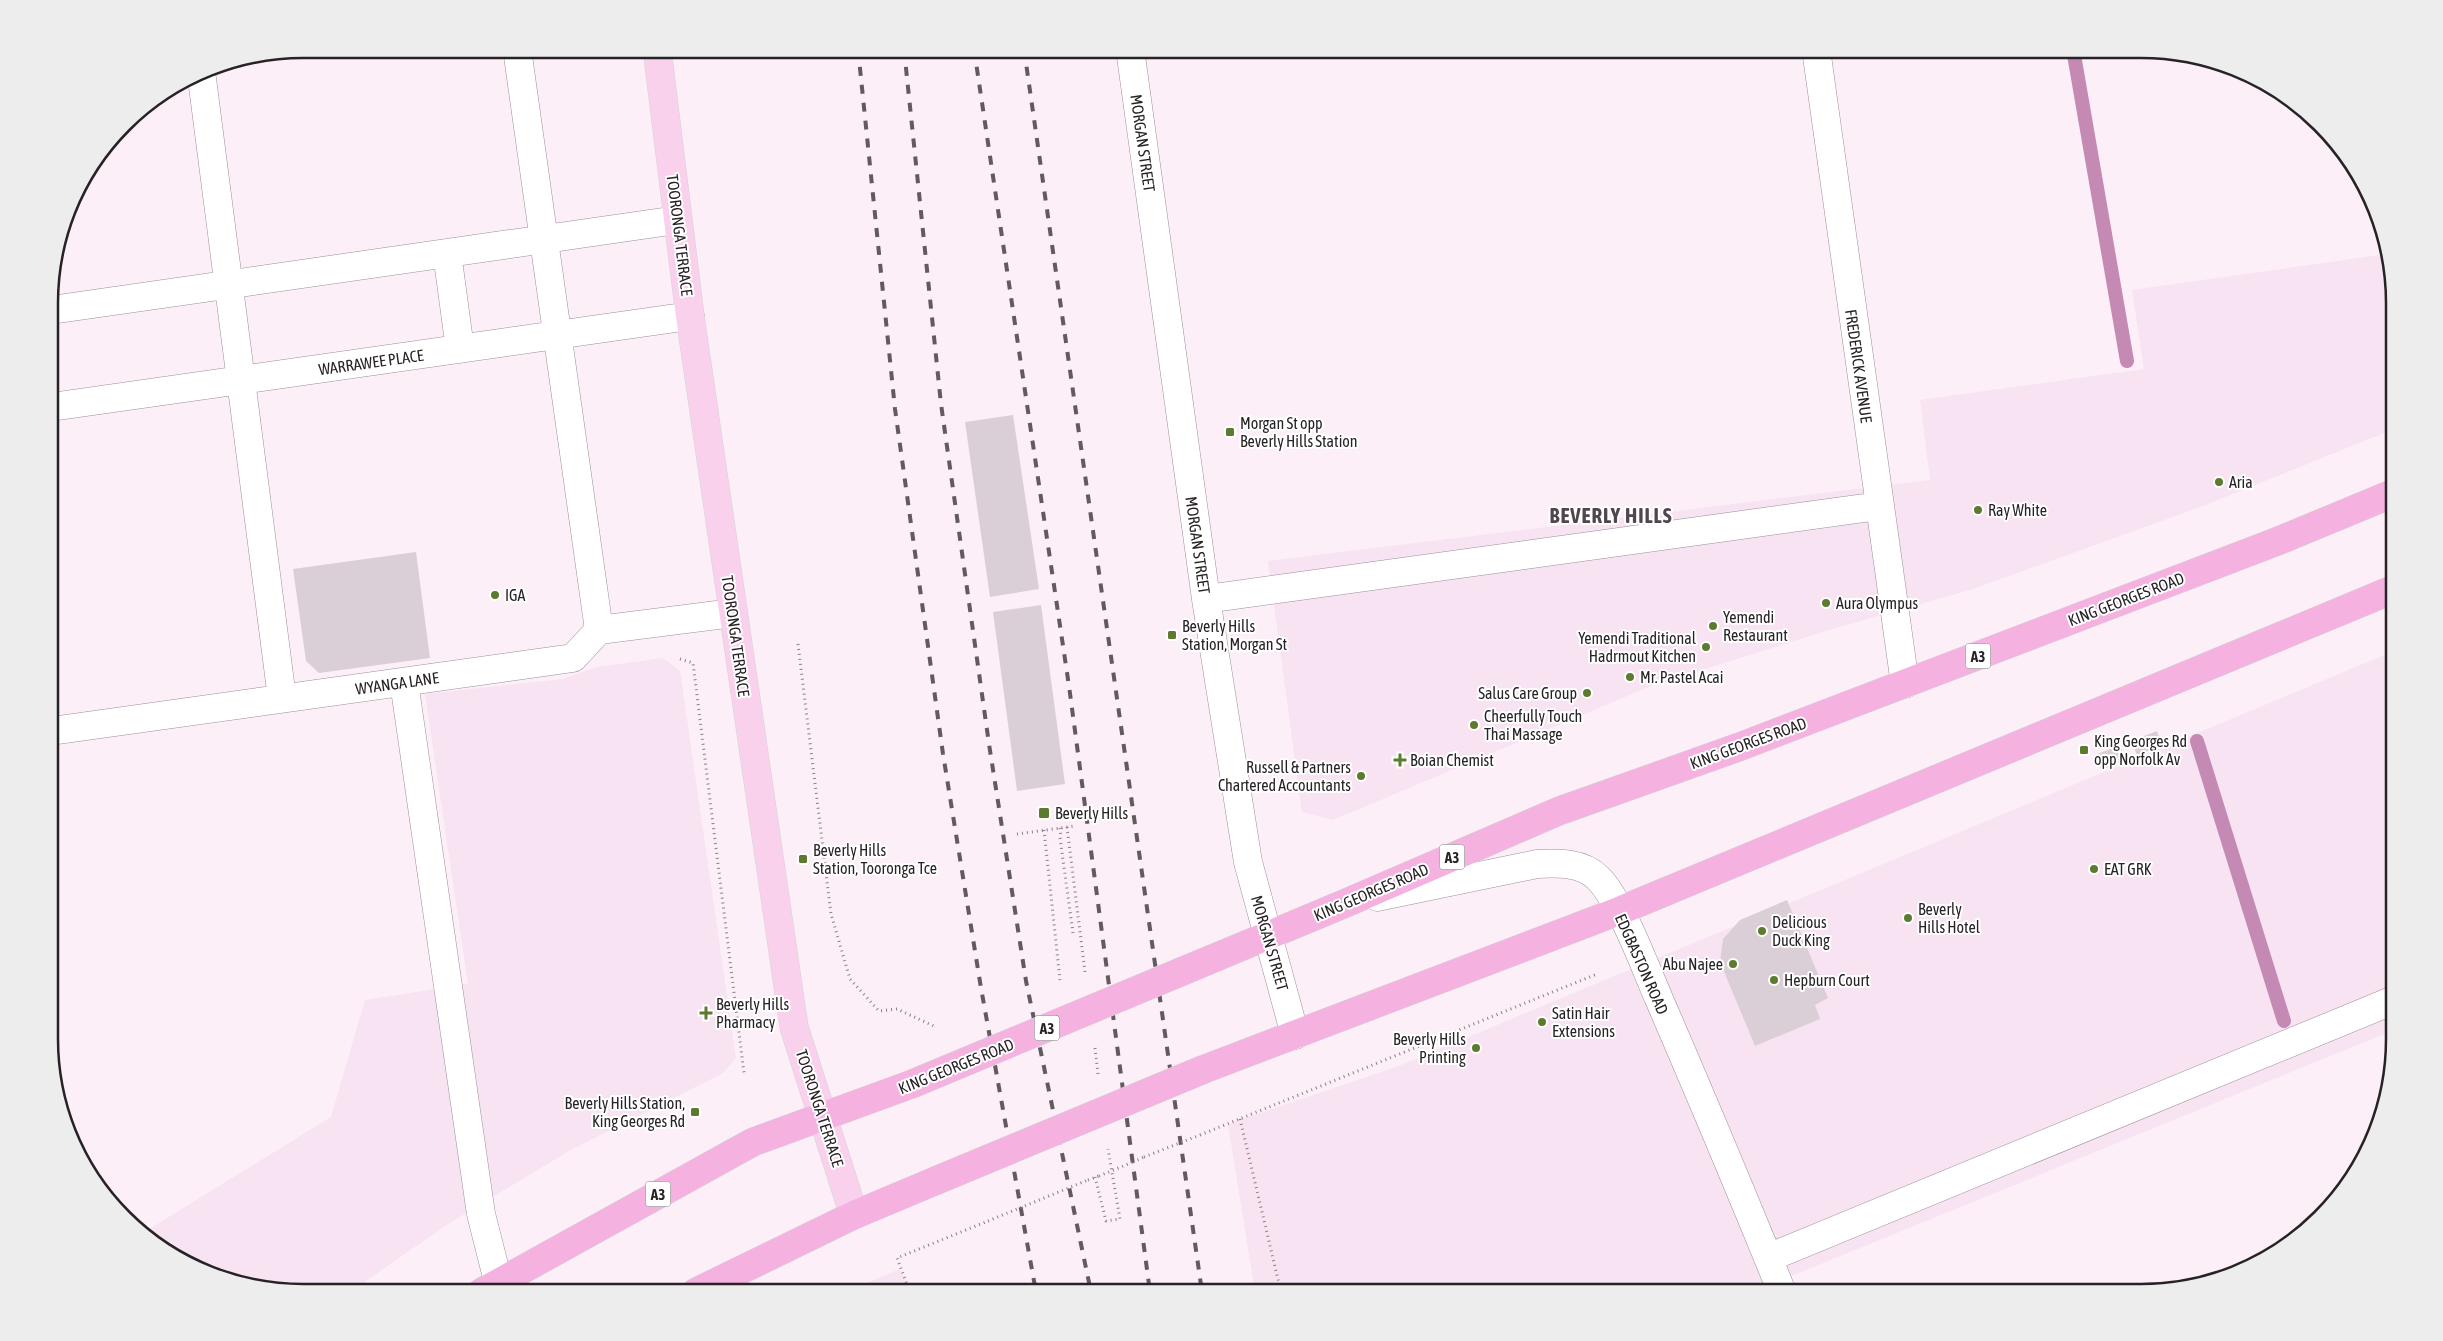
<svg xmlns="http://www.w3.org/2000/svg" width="2443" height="1341" font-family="'Asap Condensed',sans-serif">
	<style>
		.built { fill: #f7e3f1 }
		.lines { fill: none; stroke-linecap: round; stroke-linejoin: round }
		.stream { stroke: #c48ab3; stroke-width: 14 }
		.building { fill: #dbcfd7 }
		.minor-casing { stroke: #9b8f97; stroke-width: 29 }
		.major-casing { stroke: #d4d3d3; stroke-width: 29 }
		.highway-casing { stroke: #d4d3d3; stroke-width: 29 }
		.path { stroke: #898186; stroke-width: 3; stroke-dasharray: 1 4; stroke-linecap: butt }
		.minor { stroke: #fff; stroke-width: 28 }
		.major { stroke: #f9d1ed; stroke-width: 28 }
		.highway { stroke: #f5b2e1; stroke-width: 28 }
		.rail { stroke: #615a5e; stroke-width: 4; stroke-dasharray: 9 9; stroke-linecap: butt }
		.highway-bridge-casing { stroke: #d4d3d3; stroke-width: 29; stroke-linecap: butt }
		.path-bridge { stroke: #898186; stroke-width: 3; stroke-dasharray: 1 4; stroke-linecap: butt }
		.highway-bridge { stroke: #f5b2e1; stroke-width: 28 }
		.poi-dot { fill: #5c7a30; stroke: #fff; stroke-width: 2 }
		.labels { text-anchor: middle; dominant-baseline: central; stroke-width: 4; stroke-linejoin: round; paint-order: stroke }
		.shield { fill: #fff; stroke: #686466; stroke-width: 1 }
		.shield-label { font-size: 15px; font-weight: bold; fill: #272225 }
		.street-label { font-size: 16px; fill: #272225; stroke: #fff }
		.poi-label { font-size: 16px; fill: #272225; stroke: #fff; text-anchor: start }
		.district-label { font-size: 21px; font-weight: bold; letter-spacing: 1px; fill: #51464d; stroke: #fff }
		.rim { fill: none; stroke: #272225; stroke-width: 2.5 }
	</style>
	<rect width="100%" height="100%" fill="#fceff8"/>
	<path class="built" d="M2387,254L2394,286V429L2203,506L1970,590L1832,629L1651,686L1333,820L1302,812L1268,561L1930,480L1920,400L2144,369L2132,290Z
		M2394,651V1030L1752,1292H1255L1228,1124L1399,1066Z
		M663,658L680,671L736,1058L723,1073L569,1151L448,1224L350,1292H302L237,1284L176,1258L149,1239L146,1231L331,1117L365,1000L468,984L425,694L563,679L597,667Z
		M900,1269L911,1292H845Z"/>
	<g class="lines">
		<path class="stream" d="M2073,49L2127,361
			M2197,741L2284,1021"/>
	</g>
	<path class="building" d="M1013,415L1039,589L990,597L965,422Z
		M416,552L430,658L319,673L306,661L293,569Z
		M1041,605L1065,784L1017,791L993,612Z
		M2157,731L2162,746L2137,755L2131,741Z
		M2120,745L2126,760L2101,770L2095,755Z
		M1787,900L1828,998L1815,1005L1820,1019L1755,1046L1720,962L1723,939L1740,920Z"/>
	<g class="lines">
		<g class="minor-casing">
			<path id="minor" d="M517,49L599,630
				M1130,49L1206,599L1248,862L1295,1035
				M1816,49L1905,684
				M201,71L282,698
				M447,253L460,349
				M51,310L677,220
				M51,407L690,316
				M1206,599L1879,506
				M404,682L481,1214L498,1281
				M51,731L573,658L599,630L733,613
				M1377,897L1537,864C1558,863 1582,862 1598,878C1621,901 1645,967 1659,999C1701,1096 1742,1194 1782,1292
				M1768,1258L2394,1000"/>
		</g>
		<g class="major-casing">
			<path id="major" d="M657,49L690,316L794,1027L854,1215"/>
		</g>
		<g class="highway-casing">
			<path id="highway" d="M1183,971L1346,903L1559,811L1739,747L2278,541L2394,493
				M1202,1070L1619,911L2394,589
				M482,1292L753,1142L912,1084
				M696,1292L854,1215L935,1181"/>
		</g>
		<path class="path" d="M798,644L831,914L850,979L879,1011L897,1009L936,1027
			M680,659L693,663L744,1073
			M1067,827L1085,972
			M1060,828L1061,838
			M1044,830L1060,980
			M1017,834L1075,826
			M1060,838L1073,933
			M1095,1048L1098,1074
			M1240,1119L1281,1292
			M1200,1135L1597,974
			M1133,1162L1144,1157
			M1095,1177L1106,1221L1120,1219L1108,1149
			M1088,1180L1099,1176
			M910,1292L897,1258L988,1221"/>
		<use href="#minor" class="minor"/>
		<use href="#major" class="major"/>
		<use href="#highway" class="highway"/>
		<path class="rail" d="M858,49L895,409L943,754L981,988L1036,1292
			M904,49L941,404L989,744L1026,981L1091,1292
			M974,49L1069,686L1150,1292
			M1024,49L1202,1292"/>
		<g class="highway-bridge-casing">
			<path id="highway-bridge" d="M912,1084L1183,971
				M935,1181L1202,1070"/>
		</g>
		<path class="path-bridge" d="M1144,1157L1200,1135
			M1099,1176L1133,1162
			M988,1221L1088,1180"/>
		<use href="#highway-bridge" class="highway-bridge"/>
	</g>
	<g class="poi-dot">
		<rect x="1225" y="427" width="10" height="10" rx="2.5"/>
		<circle cx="2219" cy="482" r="5"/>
		<circle cx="1978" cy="510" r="5"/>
		<circle cx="495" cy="595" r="5"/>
		<circle cx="1826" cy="603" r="5"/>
		<circle cx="1713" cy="626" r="5"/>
		<rect x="1167" y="630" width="10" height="10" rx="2.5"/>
		<circle cx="1706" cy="647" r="5"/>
		<circle cx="1630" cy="677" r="5"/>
		<circle cx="1587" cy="693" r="5"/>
		<circle cx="1474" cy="725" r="5"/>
		<rect x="2079" y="745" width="10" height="10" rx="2.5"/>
		<path d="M1397.5 752.5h5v5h5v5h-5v5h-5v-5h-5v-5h5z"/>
		<circle cx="1361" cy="776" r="5"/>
		<rect x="1038" y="807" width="12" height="12" rx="2.5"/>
		<rect x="798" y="854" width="10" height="10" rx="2.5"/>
		<circle cx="2094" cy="869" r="5"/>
		<circle cx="1908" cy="918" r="5"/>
		<circle cx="1762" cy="931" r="5"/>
		<circle cx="1733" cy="964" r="5"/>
		<circle cx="1774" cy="980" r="5"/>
		<path d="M703.5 1005.5h5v5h5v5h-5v5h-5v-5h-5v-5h5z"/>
		<circle cx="1542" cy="1022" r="5"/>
		<circle cx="1476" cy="1048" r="5"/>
		<rect x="690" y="1107" width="10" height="10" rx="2.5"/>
	</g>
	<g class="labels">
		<g class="shield">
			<rect x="1965.5" y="643.5" width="25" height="25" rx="4"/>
			<rect x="1439.5" y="844.5" width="25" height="25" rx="4"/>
			<rect x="1034.5" y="1015.5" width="25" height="25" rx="4"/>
			<rect x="645.5" y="1181.5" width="25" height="25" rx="4"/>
		</g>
		<g class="shield-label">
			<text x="1978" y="656">A3</text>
			<text x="1452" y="857">A3</text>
			<text x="1047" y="1028">A3</text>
			<text x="658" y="1194">A3</text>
		</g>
		<g class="street-label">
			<text transform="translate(1143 143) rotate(82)">MORGAN STREET</text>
			<text transform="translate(680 235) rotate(83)">TOORONGA TERRACE</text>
			<text transform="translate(371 362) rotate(-8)">WARRAWEE PLACE</text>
			<text transform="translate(1859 366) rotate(82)">FREDERICK AVENUE</text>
			<text transform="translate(1198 545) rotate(82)">MORGAN STREET</text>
			<text transform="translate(2126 599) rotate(-21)">KING GEORGES ROAD</text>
			<text transform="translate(736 636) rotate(82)">TOORONGA TERRACE</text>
			<text transform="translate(397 683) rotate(-8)">WYANGA LANE</text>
			<text transform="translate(1748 743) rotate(-20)">KING GEORGES ROAD</text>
			<text transform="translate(1371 892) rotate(-23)">KING GEORGES ROAD</text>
			<text transform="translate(1270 943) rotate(74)">MORGAN STREET</text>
			<text transform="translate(1642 964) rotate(66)">EDGBASTON ROAD</text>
			<text transform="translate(956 1066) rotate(-22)">KING GEORGES ROAD</text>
			<text transform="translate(820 1108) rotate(72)">TOORONGA TERRACE</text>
		</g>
		<g class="poi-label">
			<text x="1240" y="423">Morgan St opp<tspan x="1240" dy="18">Beverly Hills Station</tspan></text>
			<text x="2229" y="482">Aria</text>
			<text x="1988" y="510">Ray White</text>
			<text x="505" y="595">IGA</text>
			<text x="1836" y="603">Aura Olympus</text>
			<text x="1723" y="617">Yemendi<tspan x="1723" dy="18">Restaurant</tspan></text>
			<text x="1182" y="626">Beverly Hills<tspan x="1182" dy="18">Station, Morgan St</tspan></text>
			<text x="1696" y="638" text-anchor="end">Yemendi Traditional<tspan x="1696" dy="18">Hadrmout Kitchen</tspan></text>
			<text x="1640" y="677">Mr. Pastel Acai</text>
			<text x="1577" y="693" text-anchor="end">Salus Care Group</text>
			<text x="1484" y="716">Cheerfully Touch<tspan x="1484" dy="18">Thai Massage</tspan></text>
			<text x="2094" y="741">King Georges Rd<tspan x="2094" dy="18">opp Norfolk Av</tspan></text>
			<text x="1410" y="760">Boian Chemist</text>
			<text x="1351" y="767" text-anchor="end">Russell &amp; Partners<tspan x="1351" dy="18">Chartered Accountants</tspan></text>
			<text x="1055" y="813">Beverly Hills</text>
			<text x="813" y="850">Beverly Hills<tspan x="813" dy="18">Station, Tooronga Tce</tspan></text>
			<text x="2104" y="869">EAT GRK</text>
			<text x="1918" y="909">Beverly<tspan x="1918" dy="18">Hills Hotel</tspan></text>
			<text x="1772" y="922">Delicious<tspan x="1772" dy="18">Duck King</tspan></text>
			<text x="1723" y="964" text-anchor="end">Abu Najee</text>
			<text x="1784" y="980">Hepburn Court</text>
			<text x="716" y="1004">Beverly Hills<tspan x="716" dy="18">Pharmacy</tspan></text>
			<text x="1552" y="1013">Satin Hair<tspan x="1552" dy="18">Extensions</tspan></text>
			<text x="1466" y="1039" text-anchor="end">Beverly Hills<tspan x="1466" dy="18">Printing</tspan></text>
			<text x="685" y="1103" text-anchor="end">Beverly Hills Station,<tspan x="685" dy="18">King Georges Rd</tspan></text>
		</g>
		<g class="district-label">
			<text x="1611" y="515">BEVERLY HILLS</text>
		</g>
	</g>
	<path d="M0 0H2443V1341H0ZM303 58H2141A245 245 0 0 1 2386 303V1039A245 245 0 0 1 2141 1284H303A245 245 0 0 1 58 1039V303A245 245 0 0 1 303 58Z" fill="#eeedee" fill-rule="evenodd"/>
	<path class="rim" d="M303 58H2141A245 245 0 0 1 2386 303V1039A245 245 0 0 1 2141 1284H303A245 245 0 0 1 58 1039V303A245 245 0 0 1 303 58Z"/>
</svg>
